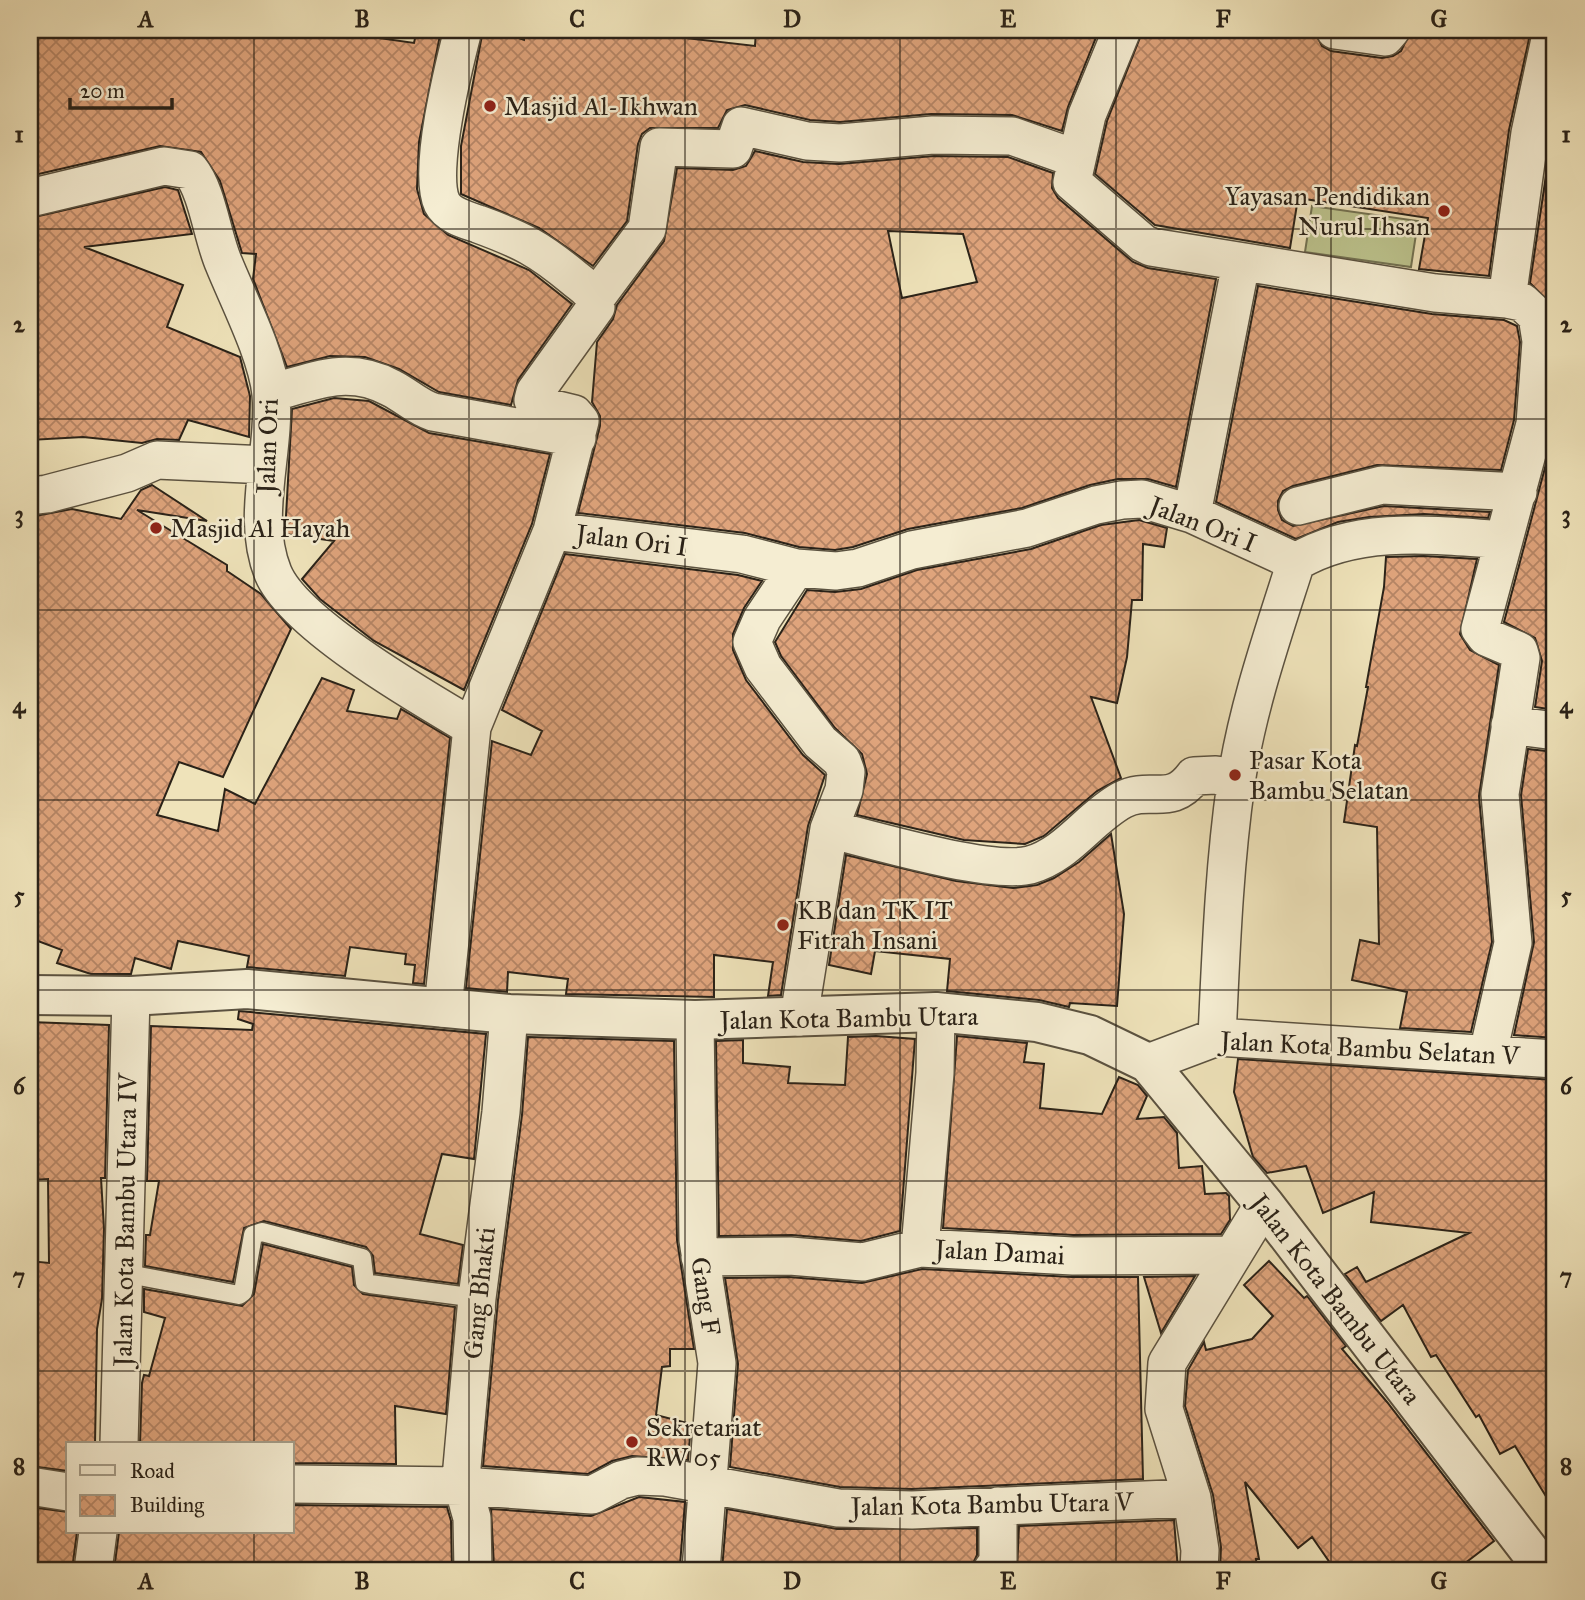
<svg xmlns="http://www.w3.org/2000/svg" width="1585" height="1600" font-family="'IM FELL Great Primer',serif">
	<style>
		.grass { fill: #bcc38d; stroke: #737252; stroke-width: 2 }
		.building { fill: url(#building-cross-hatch); stroke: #2a2218; stroke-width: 2; fill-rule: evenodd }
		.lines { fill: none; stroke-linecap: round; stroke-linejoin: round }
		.service-casing { stroke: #5b5240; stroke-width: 21 }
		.minor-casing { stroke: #5b5240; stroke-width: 40 }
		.tertiary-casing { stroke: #5b5240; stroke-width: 42 }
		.service { stroke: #f5edd2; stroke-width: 18 }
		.minor { stroke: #f5edd2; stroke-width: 37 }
		.tertiary { stroke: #f5edd2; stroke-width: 38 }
		.grid { fill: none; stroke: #2a2218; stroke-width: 2; stroke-opacity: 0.55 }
		.poi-dot { fill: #8f2418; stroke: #f5edd2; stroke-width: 2.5 }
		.labels { text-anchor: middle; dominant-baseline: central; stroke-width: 5; stroke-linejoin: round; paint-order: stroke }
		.poi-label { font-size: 26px; fill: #2a2218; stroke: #f5edd2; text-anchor: start }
		.street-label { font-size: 26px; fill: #2a2218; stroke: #f5edd2 }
		.neatline { fill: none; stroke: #2a2218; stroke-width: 2.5 }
		.grid-label { font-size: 23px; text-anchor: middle; font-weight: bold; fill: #2a2218 }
	</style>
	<defs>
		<pattern id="building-cross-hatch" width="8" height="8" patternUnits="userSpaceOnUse" patternTransform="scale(1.75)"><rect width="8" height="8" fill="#dfa47c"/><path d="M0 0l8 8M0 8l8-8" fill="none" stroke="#b58565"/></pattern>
	</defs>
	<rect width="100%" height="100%" fill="#efe3ba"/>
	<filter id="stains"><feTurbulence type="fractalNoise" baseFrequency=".00286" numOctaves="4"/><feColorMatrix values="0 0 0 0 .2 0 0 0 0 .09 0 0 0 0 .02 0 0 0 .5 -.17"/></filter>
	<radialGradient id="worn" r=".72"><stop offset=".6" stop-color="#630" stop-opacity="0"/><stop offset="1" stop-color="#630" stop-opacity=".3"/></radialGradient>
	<path class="grass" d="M1312,206L1418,221L1411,267L1305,252Z"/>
	<path class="building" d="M30,30H288L336,35V32L414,43L417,30H441L419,142L417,189L424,214L448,235L529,270L572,304L518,380L511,405L439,392L399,369L365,357L330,356L287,367L253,279L256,254L242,253L220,181L201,152L160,146L30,176Z
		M483,30H495L524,40L525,30H615L755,46L756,30L788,33L792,30L852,36L853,30H1099L1068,107L1062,131L1012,115L931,114L840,122L810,120L745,105L727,110L718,128H650L642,134L638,144L627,221L593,266L539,228L461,194V146Z
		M1143,30H1314L1322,46L1331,51L1382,58L1393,56L1401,51L1411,30H1531L1509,130L1489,276L1419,269L1428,218L1298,198L1290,248L1155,225L1095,174L1107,121Z
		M1555,115V308L1530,283Z
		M755,151L803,162L839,164L934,156L1008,157L1053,173L1052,188L1058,198L1133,262L1148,268L1216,279L1176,487L1148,479H1118L1090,485L1022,508L908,529L853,547L835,550L799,547L745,533L578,513L600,426V416L592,402L597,342L613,319L617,305L664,241L677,168L733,170L746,166ZM888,231L963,234L977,282L902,298Z
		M165,187L178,190L192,234L84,247L183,285L167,327L240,357L250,396L249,437L188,420L179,440L157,439L142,443L83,437L30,440V218Z
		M1258,286L1432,314L1504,320L1517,326L1520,342L1514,420L1501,470L1377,465L1293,486L1283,491L1278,501V510L1282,520L1293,526L1384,506L1490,512L1488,518L1424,514L1369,517L1338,522L1296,539L1216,502Z
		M334,398L369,401L429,433L550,454L532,524L464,690L374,641L320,599L302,579L334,541L285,534L292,409Z
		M1555,430V710L1535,707L1542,661L1535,638L1504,622Z
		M152,485L207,521L137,510L227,565V571L261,594L291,629L223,777L179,762L157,815L218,831L225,789L255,804L322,678L354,690L347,711L397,719L401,709L450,738L424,984L413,983L415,965L405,964L406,954L350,947L345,976L247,967L249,956L178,941L171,969L135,958L131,974H91L57,963L62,950L30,938V517L72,509L121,519L141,490Z
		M1139,520L1167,528L1164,547L1143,544L1142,600H1132L1127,657L1117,703L1091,697L1121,778L1097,791L1044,836L1025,844L964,840L857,815L867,774L862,754L835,728L781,656L775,642L807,590L835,592L861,589L917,570L1031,549L1101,525Z
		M565,554L738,575L762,581L744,608L733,634V650L746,680L803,755L825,775L808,826L781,995L768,996L773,962L714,955V997L566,994L568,979L508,972L507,992L466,988L492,741L531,755L542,731L502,710Z
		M1424,556L1477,559L1460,634L1470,650L1499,665L1479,796L1492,942L1471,1032L1400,1028L1407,992L1352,980L1360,940L1379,944L1377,827L1344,822L1355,745L1357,746L1368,687H1366L1384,587L1386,557Z
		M1528,749L1555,752V1038L1514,1035L1534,942L1521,795Z
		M1111,834L1124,914L1117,1006L1070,1003L1069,1007L1039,1000L947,991L950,959L875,951L871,974L829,965L846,855L956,881L1013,888L1037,885L1054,878L1079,862Z
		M239,1011L486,1034L474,1159L442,1154L420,1234L463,1245L458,1284L375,1273L373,1256L366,1247L264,1221L244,1228L233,1282L145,1266L146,1235H150L159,1181H147L151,1026L252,1030L253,1024L238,1019Z
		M30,1022L109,1025L105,1178H101L104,1229L102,1299L97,1329L95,1444H68V1471L30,1466V1261L49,1263L48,1179L30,1180Z
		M876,1036L915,1039L900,1231L861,1241L792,1235L719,1236L716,1041L743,1040V1063L790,1067L788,1083L845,1085L848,1037Z
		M957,1036L1027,1043L1024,1062L1044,1064L1040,1108L1102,1114L1119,1077L1138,1085L1147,1096L1137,1119L1164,1117L1177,1133L1179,1168L1202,1166L1205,1194L1226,1193L1229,1196L1230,1220L1221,1234L1073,1235L943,1228Z
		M528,1037L674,1041L677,1240L694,1349H670V1366L662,1367L656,1415L691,1424L688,1460L632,1456L612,1461L588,1474L483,1466L498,1300L522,1115Z
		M1238,1059L1555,1080V1511L1515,1446L1500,1454L1479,1415L1476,1417L1436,1355L1431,1357L1403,1305L1381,1321L1345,1274L1357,1267L1366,1282L1469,1233L1371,1222L1374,1192L1323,1213L1306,1166L1267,1173L1253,1157L1234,1092Z
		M263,1244L352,1267L354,1285L363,1294L455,1307L446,1414L395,1406L396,1464L292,1463V1444H140L142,1383L144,1375L149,1376L165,1318L144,1312V1289L242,1306L254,1294Z
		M1269,1261L1304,1298L1307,1296L1346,1346L1342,1349L1387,1402L1494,1541L1456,1570H1335L1312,1537L1298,1548L1245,1482L1259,1559H1256L1257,1570H1220L1221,1547L1213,1495L1185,1406L1188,1370L1204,1342L1206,1350L1252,1339L1273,1316L1244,1285Z
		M922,1269L1072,1277H1138L1143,1479L912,1489L840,1487L730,1467L738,1364L725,1278L789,1277L862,1283Z
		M1195,1276L1161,1333L1144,1277Z
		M639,1497L685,1502L680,1565L645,1563L644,1568L601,1565L600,1570L494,1567L491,1509L591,1516Z
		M292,1505L447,1507L451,1521L452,1570H307L252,1564L251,1570H114L119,1532H292Z
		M30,1507L68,1512V1532H77L72,1570H30Z
		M727,1509L837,1529L977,1528V1555L971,1568L952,1570H722Z
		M1174,1520L1178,1570H1017L1019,1526Z"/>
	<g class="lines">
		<g class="service-casing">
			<path id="service" d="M123,1273L239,1295L243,1292L253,1235L262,1232L362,1258L365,1283L370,1284L477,1298"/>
		</g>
		<g class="minor-casing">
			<path id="minor" d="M1122,30L1087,115L1072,182L1143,243L1151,247L1435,293L1507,299L1522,302L1537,316L1541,341L1535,424L1480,629L1486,637L1519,651L1521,658L1500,794L1513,943L1488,1053
				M1335,30L1385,37L1391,30
				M30,198L164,166L190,170C208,192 212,237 224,264C239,301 267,355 271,394C276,452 250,516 273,573C294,624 423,698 472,727
				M595,299L647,229L659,147L733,149L741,126L807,141L840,143L933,135L1012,136L1077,159
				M1507,299L1530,133L1552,30
				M271,393C315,381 348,365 391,388C407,396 417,407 433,412L577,438
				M30,496L47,494L127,473L157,460L266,465
				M1298,506L1382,485L1518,492
				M1192,514L1241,263
				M552,531L742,554L796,568L836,571L858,568L912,550L1027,528L1096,505L1122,500L1142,499L1192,514L1296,562
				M1296,562C1357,525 1436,535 1504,540
				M796,568L762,619L752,642L763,667L820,742L842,761L846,772L844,790L829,829L799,1017
				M1510,725L1555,731
				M829,829C873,840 990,875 1030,865C1067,855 1089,818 1122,800C1151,785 1170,808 1194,776L1216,775L1236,780
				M443,1008L472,727L552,531L580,421L574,414L537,405L533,400L535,392L596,307C595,292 585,287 574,278C539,249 522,240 478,224C466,220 448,215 442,203C427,172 454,65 463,30
				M695,1020L698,1240L717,1363L701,1570
				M1217,1037C1221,952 1224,867 1236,783C1247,708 1273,634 1296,562
				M1148,1063L1217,1037L1555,1059
				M920,1248L935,1073L936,1012
				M700,1257L790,1256L863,1262L920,1248L1073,1256L1233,1255
				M119,1444L131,996
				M292,1484L463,1486L592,1495L621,1480L637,1476L665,1477L838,1508L912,1510L1192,1498
				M30,1486L68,1492
				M93,1570L98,1532
				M473,1570L472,1518L463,1486L462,1467L477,1298L501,1112L509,1014
				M992,1570L998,1562V1506
				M1199,1570L1200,1550L1192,1498L1164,1409L1167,1363L1264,1204"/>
		</g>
		<g class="tertiary-casing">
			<path id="tertiary" d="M30,995L131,996L247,989L509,1014L695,1020L936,1012L1037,1022L1090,1035L1148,1063L1264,1204L1542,1567L1541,1570"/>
		</g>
		<use href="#service" class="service"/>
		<use href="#minor" class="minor"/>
		<use href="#tertiary" class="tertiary"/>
	</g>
	<path class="grid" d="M254,30V1444M469,30V1570M685,30V1570M900,30V1570M1116,30V1570M1331,30V1570M30,229H1555M30,419H1555M30,610H1555M30,800H1555M30,990H1555M30,1181H1555M30,1371H1555M254,1532V1570"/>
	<g class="poi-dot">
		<circle cx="490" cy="106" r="7"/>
		<circle cx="1444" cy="211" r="7"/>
		<circle cx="156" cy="528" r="7"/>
		<circle cx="1235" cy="775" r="7"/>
		<circle cx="783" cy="925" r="7"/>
		<circle cx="632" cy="1442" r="7"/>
	</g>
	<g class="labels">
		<g class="poi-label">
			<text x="504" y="106">Masjid Al-Ikhwan</text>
			<text x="1430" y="196" text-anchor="end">Yayasan Pendidikan<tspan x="1430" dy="30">Nurul Ihsan</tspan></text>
			<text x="170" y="528">Masjid Al Hayah</text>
			<text x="1249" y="760">Pasar Kota<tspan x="1249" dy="30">Bambu Selatan</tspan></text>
			<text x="797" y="910">KB dan TK IT<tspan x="797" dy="30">Fitrah Insani</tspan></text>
			<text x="646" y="1427">Sekretariat<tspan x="646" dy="30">RW 05</tspan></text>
		</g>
		<g class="street-label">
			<text transform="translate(267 446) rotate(-88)">Jalan Ori</text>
			<text transform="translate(1203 524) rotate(21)">Jalan Ori I</text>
			<text transform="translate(632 540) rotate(7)">Jalan Ori I</text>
			<text transform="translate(849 1018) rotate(-1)">Jalan Kota Bambu Utara</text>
			<text transform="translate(1370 1048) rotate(3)">Jalan Kota Bambu Selatan V</text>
			<text transform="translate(125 1220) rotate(-89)">Jalan Kota Bambu Utara IV</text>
			<text transform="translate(1000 1252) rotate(3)">Jalan Damai</text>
			<text transform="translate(479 1293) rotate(-84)">Gang Bhakti</text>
			<text transform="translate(706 1296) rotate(81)">Gang F</text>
			<text transform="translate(1336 1299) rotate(52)">Jalan Kota Bambu Utara</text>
			<text transform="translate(992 1504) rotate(-1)">Jalan Kota Bambu Utara V</text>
		</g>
	</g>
	<rect width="1585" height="1600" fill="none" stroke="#efe3ba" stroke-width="77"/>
	<rect x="66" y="1442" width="228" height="91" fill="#f5edd2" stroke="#a49c88" stroke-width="2"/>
	<rect x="80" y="1465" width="35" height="10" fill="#f5edd2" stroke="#a49c88" stroke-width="2"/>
	<text x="130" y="1478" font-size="21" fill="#2a2218">Road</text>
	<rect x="80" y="1495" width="35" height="21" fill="url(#building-cross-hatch)" stroke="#a49c88" stroke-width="2"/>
	<text x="130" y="1512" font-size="21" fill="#2a2218">Building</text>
	<path d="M70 98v10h102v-10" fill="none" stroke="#2a2218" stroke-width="3.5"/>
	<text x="80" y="98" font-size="21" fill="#2a2218" stroke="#f5edd2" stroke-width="5" paint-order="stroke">20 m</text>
	<rect x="38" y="38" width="1508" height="1524" class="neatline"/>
	<g class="grid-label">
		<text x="146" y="27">A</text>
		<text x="362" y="27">B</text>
		<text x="577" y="27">C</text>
		<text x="792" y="27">D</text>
		<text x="1008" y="27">E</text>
		<text x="1223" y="27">F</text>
		<text x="1439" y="27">G</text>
		<text x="19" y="142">1</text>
		<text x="1566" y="142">1</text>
		<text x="19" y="332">2</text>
		<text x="1566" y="332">2</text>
		<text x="19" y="522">3</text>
		<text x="1566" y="522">3</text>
		<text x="19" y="713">4</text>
		<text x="1566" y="713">4</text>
		<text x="19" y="903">5</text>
		<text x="1566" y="903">5</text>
		<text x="19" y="1094">6</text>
		<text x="1566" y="1094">6</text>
		<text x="19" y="1284">7</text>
		<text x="1566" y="1284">7</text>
		<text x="19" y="1474">8</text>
		<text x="1566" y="1474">8</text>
		<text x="146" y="1589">A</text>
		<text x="362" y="1589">B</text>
		<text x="577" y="1589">C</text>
		<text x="792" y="1589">D</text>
		<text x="1008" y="1589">E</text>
		<text x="1223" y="1589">F</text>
		<text x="1439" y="1589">G</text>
	</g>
	<rect width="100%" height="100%" filter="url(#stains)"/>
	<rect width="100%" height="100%" fill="url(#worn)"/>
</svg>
